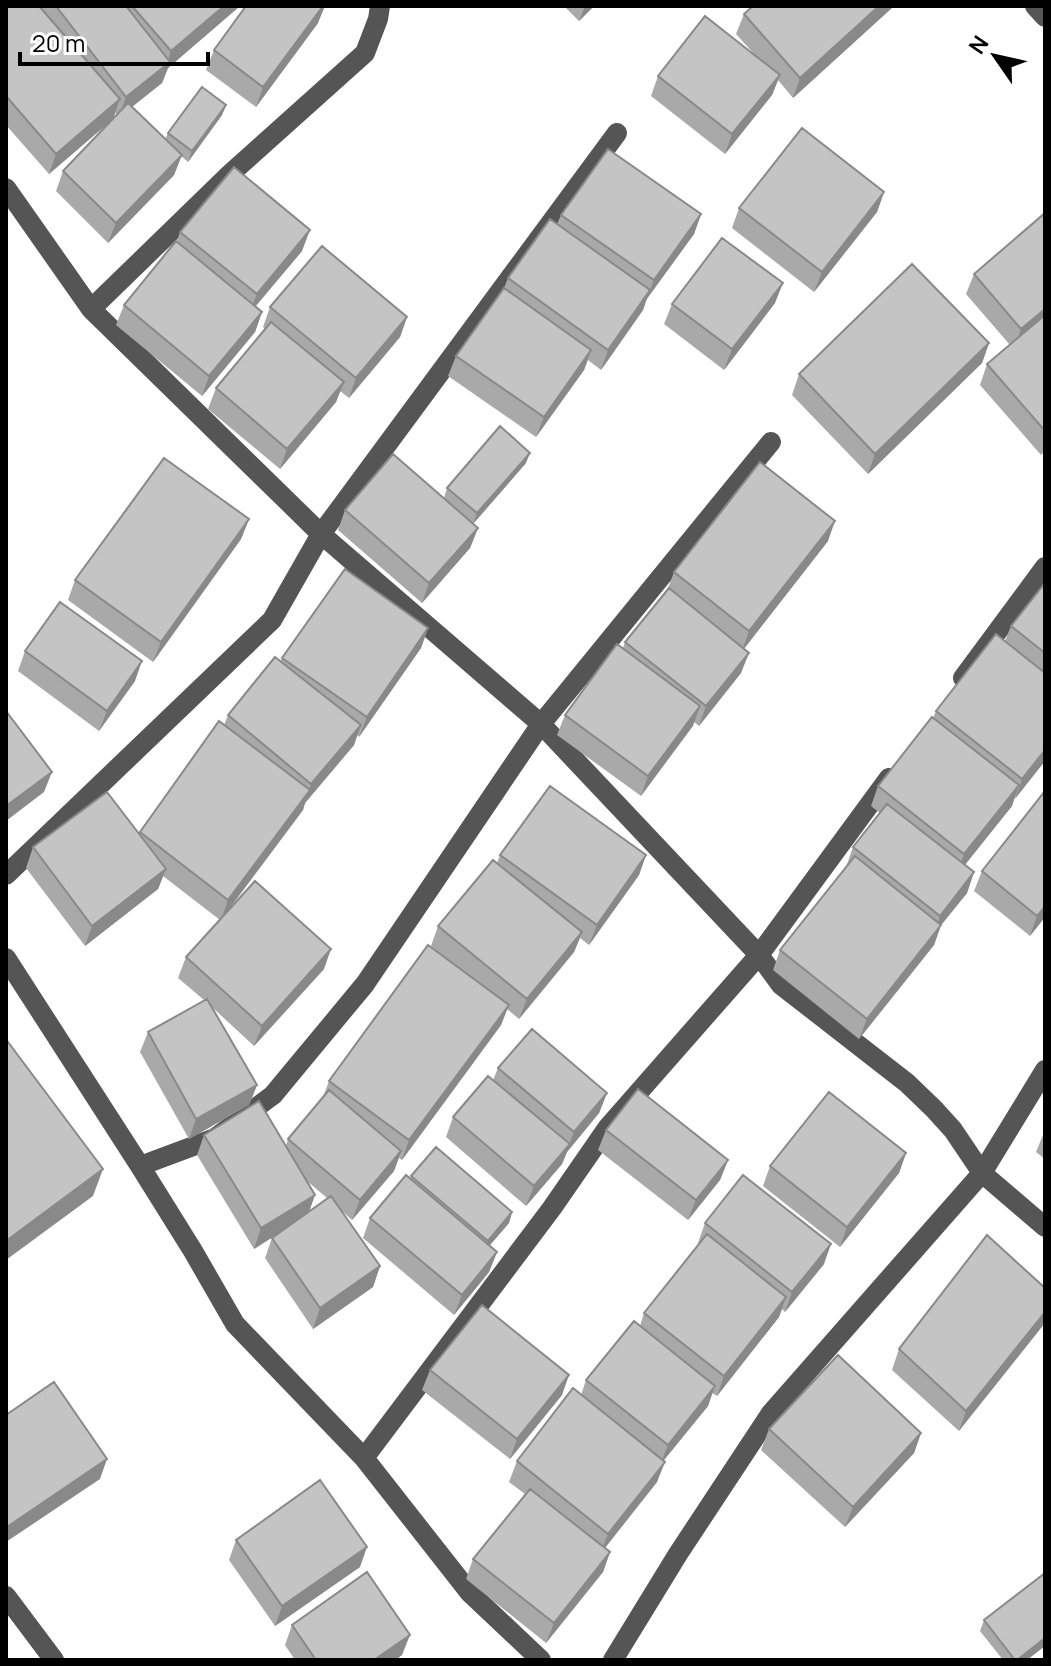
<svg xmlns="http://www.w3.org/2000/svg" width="1051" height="1666" font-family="Manrope,sans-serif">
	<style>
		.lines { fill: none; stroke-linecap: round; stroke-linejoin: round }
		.minor { stroke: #555; stroke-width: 20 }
		.wall { fill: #a9a9a9; fill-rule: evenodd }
		.shaded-wall { fill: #898989 }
		.building { fill: #c4c4c4; stroke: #898989; stroke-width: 2 }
	</style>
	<rect width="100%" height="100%" fill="#fff"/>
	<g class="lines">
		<path class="minor" d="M380,6L378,19L365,53L230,174L91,309L321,534L541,724L759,955L781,985L907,1083L934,1109L953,1130L982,1173L1045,1227
			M1035,6L1045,17
			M6,188L91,309
			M963,678L1045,567
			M6,875L272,620L321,534L617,133
			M6,958L140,1166L193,1251L235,1324L364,1458L470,1593L541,1660
			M140,1166L215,1138L273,1095L365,984L541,724L771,442
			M364,1458L552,1208L608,1127L759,955L889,778
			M6,1596L54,1660
			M613,1660L678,1554L771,1413L982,1173L1045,1070"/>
	</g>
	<path class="wall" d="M6,6H240L168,68L162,83L132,107L165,139L168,133L226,105L222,115L188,162L181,156L174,175L108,243L56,191L63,171L117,115L115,112L113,119L49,174L6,125Z
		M564,6H594L579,21Z
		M894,6L793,98L778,80L772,95L725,154L651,96L658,76L755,55L736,34L744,14Z
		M318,23L256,107L206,70L214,50Z
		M884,192L877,212L814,292L732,228L739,208Z
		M1045,213V451L1041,455L980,385L987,364L1010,345L966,294L974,274Z
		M701,214L694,234L646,300L643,310L601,370L588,360L584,370L536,437L448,376L456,356L504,288L508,278L557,224L561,215Z
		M180,232L302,251L255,307L262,312L255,332L202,396L116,325L124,305L177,241Z
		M775,303L724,370L664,324L672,304Z
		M270,307L407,317L400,337L349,398L340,391L336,402L280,469L208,409L216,388L265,329L263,327Z
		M989,343L982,363L868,474L792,395L799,374Z
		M526,463L473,524L478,528L470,548L422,603L338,530L345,510L444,498L447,488Z
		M249,519L241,539L153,662L68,600L75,580Z
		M828,541L744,649L741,673L699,726L694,722L641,796L557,735L565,715L623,648L625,642L667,591L674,572Z
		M1045,583V761L1014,799L1012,806L964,865L974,872L967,893L941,925L934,945L859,1039L773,970L780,950L846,867L853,847L880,813L871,806L878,786L933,718L936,711L1005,641L1011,626Z
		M428,628L421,648L359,737L357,735L354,745L305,803L303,810L227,911L324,969L254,1046L213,1008L257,1085L249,1105L189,1139L140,1052L148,1032L204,1000L178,978L186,957L220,920L163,876L158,889L85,946L26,868L33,847L139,834L224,725L228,715L280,662L282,658Z
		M25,651L135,681L99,731L18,671Z
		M1045,791V917L1030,936L974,891L982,871Z
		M500,855H646L639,875L589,945L580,938L574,952L519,1019L507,1009L501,1025L402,1160L399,1158L394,1171L352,1220L340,1209L380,1266L373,1287L313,1329L265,1258L272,1238L283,1230L254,1249L197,1155L204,1135L286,1146L288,1139L323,1097L329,1081L450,962L431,946L438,926L497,863ZM307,1181L327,1198L309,1212Z
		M498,1068L607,1093L599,1113L567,1152L562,1164L526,1206L446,1137L453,1117L493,1080Z
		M606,1130L728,1160L720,1180L688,1220L598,1150Z
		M1045,1130V1159L1036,1152Z
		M906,1153L899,1173L840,1247L763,1186L770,1166Z
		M411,1176L512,1212L509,1223L489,1246L497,1252L489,1272L454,1315L363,1238L370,1218L410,1179Z
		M705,1223L824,1264L785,1312L782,1309L779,1317L717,1396L712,1393L708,1406L663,1461L657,1482L605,1548L610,1552L603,1572L546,1643L466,1579L473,1559L525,1494L509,1482L517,1461L581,1395L586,1380L640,1326L644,1313L699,1244L698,1243Z
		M1045,1288L959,1431L892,1370L899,1349Z
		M430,1370L562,1395L510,1459L422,1390Z
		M769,1429L921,1433L914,1453L845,1527L761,1450Z
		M236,1540L360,1567L275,1626L229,1560Z
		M984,1620L1027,1660H1003L980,1631Z
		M292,1625L402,1655L395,1660H295L285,1645Z"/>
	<path class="shaded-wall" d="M224,6H240L168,68L162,83L119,117L126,97L166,66L171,51Z
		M323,6H325L318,23L256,107L263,87Z
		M585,6H594L579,21Z
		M879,6H894L793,98L800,78Z
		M780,75L772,95L725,154L732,134Z
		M120,99L113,119L49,174L56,154Z
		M226,105L222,115L188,162L192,151Z
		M182,155L174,175L108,243L116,223Z
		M884,192L877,212L814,292L822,272Z
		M701,214L694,234L646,300L654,280Z
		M310,230L302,251L249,314L257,294Z
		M783,283L775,303L724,370L732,349Z
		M650,290L643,310L601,370L608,350Z
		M1045,309V323L1014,349L1021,329Z
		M262,312L255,332L202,396L209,376Z
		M407,317L400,337L349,398L356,378Z
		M989,343L982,363L868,474L875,454Z
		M591,350L584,370L536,437L544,417Z
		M344,382L336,402L280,469L287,449Z
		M530,453L526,463L473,524L477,513Z
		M249,519L241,539L153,662L161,642Z
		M835,521L828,541L742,651L749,631Z
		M478,528L470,548L422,603L429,583Z
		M428,628L421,648L359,737L367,717Z
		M749,653L741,673L699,726L706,706Z
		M142,661L135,681L99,731L107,711Z
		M700,706L693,726L641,796L648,776Z
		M361,725L354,745L305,803L303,810L221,920L228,900L308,792L311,784Z
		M1045,750V761L1015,799L1022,779Z
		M52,772L44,792L6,821V806Z
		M1019,785L1012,806L957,875L964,854Z
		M646,855L639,875L589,945L597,925Z
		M166,869L158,889L85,946L92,926Z
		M974,872L967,893L934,934L941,925L934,945L859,1039L867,1019L933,936L940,916Z
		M1045,906V917L1030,936L1037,916Z
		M582,932L574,952L519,1019L527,999Z
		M331,949L324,969L254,1046L262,1026Z
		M509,1005L501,1025L402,1160L409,1140Z
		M257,1085L249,1105L189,1139L196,1119Z
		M607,1093L599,1113L567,1152L562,1164L526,1206L534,1186L569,1144L574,1132Z
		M401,1151L394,1171L352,1220L360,1200Z
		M906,1153L899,1173L840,1247L847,1227Z
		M728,1160L720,1180L688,1220L696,1200Z
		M103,1169L93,1196L6,1260V1241Z
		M315,1195L308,1215L254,1249L261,1228Z
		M512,1212L509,1223L484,1252L488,1241Z
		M831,1244L824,1264L785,1312L792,1292Z
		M497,1252L489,1272L454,1315L462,1295Z
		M380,1266L373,1287L313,1329L320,1308Z
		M786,1297L779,1317L717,1396L724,1376Z
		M1045,1312V1323L959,1431L966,1411Z
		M569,1375L562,1395L510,1459L517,1439Z
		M715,1386L708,1406L660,1465L668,1445Z
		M921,1433L914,1453L845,1527L853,1507Z
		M107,1459L100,1479L6,1542L7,1527Z
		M665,1462L657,1482L600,1554L608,1534Z
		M367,1547L360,1567L275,1626L282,1606Z
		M610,1552L603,1572L546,1643L554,1623Z
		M410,1635L402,1655L395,1660H374Z
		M1045,1638V1646L1027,1660H1017Z"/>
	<path class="building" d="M6,6H39L120,99L56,154L6,96Z
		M56,6H126L170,62L126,97Z
		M132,6H224L171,51Z
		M246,6H323L263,87L214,50Z
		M753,6H879L800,78L744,14Z
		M705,16L780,75L732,134L658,76Z
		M202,87L226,105L192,151L168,133Z
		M128,103L182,155L116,223L63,171Z
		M802,128L884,192L822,272L739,208Z
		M608,149L701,214L654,280L561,215Z
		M234,167L310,230L257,294L180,232Z
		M1045,213V309L1021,329L974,274Z
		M550,219L650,290L608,350L508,278Z
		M722,238L783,283L732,349L672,304Z
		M176,241L262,312L209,376L124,305Z
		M322,246L407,317L356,378L270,307Z
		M912,264L989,343L875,454L799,374Z
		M504,288L591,350L544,417L456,356Z
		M1045,315V431L987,364Z
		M271,322L344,382L287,449L216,388Z
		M500,426L530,453L477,513L447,488Z
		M393,454L478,528L429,583L345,510Z
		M164,458L249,519L161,642L75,580Z
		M760,462L835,521L749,631L674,572Z
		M345,569L428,628L367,717L282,658Z
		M1045,583V653L1011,626Z
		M669,588L749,653L706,706L625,642Z
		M60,602L142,661L107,711L25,651Z
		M996,634L1045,673V750L1022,779L936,711Z
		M617,644L700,706L648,776L565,715Z
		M275,657L361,725L311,784L228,715Z
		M6,711L52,772L6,806Z
		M932,717L1019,785L964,854L878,786Z
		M219,721L310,790L228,900L140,832Z
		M550,786L646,855L597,925L500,855Z
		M1045,791V906L1037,916L982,871Z
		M107,792L166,869L92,926L33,847Z
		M887,804L974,872L940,916L853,847Z
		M855,856L941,925L867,1019L780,950Z
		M493,860L582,932L527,999L438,926Z
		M255,881L331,949L262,1026L186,957Z
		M428,945L509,1005L409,1140L329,1081Z
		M207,999L257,1085L196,1119L148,1032Z
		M532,1029L607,1093L574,1132L498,1068Z
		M8,1042L103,1169L6,1241V1044Z
		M488,1076L570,1144L534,1186L453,1117Z
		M638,1089L728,1160L696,1200L606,1130Z
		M329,1090L401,1151L360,1200L288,1139Z
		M829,1092L906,1153L847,1227L770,1166Z
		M259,1101L315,1195L261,1228L204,1135Z
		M436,1147L512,1212L488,1241L411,1176Z
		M406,1175L497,1252L462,1295L370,1218Z
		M743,1175L831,1244L792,1292L705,1223Z
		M331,1196L380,1266L320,1308L272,1238Z
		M707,1234L786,1297L724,1376L644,1313Z
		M987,1235L1045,1288V1312L966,1411L899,1349Z
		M482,1305L569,1375L517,1439L430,1370Z
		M634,1321L715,1386L668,1445L586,1380Z
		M838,1355L921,1433L853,1507L769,1429Z
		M54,1382L107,1459L7,1527L6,1415Z
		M573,1388L665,1462L608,1534L517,1461Z
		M320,1480L367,1547L282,1606L236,1540Z
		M530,1489L610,1552L554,1623L473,1559Z
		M367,1572L410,1635L374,1660H316L292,1625Z
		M1045,1573V1638L1017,1660H1015L984,1620Z"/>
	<rect width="1051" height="1666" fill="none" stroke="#000000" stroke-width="16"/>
	<g transform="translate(995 56) rotate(304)" stroke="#ffffff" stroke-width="6" paint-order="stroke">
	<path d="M0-6L14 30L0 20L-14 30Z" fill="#000000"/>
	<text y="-12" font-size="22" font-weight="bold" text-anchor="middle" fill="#000000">N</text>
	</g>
	<path d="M20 52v12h188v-12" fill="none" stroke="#000000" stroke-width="4"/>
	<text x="32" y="52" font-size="24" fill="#000000" stroke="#ffffff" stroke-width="6" paint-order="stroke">20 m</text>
</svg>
